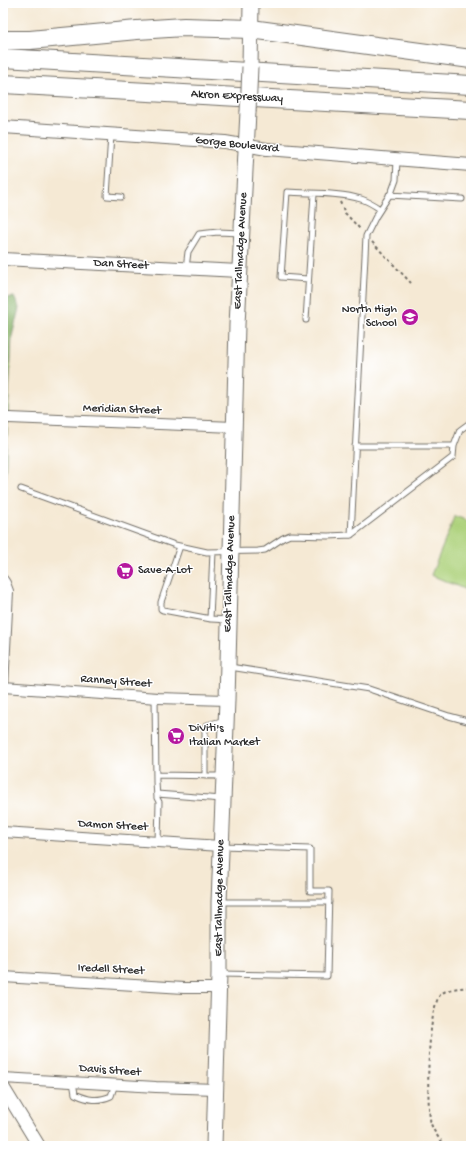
<svg xmlns="http://www.w3.org/2000/svg" width="474" height="1149" font-family="'Gochi Hand',sans-serif">
	<style>
		.green { fill: #add27c; stroke: #6c7e54 }
		.forest { fill: #8ab46c; stroke: #5a704c }
		.lines { fill: none; stroke-linecap: round; stroke-linejoin: round }
		.service-casing { stroke: #726e66; stroke-width: 7 }
		.minor-casing { stroke: #726e66; stroke-width: 12 }
		.tertiary-casing { stroke: #726e66; stroke-width: 14 }
		.primary-casing { stroke: #726e66; stroke-width: 17 }
		.motorway-casing { stroke: #726e66; stroke-width: 20 }
		.path { stroke: #726e66; stroke-width: 2; stroke-dasharray: 3 3; stroke-linecap: butt }
		.service { stroke: #fff; stroke-width: 5 }
		.minor { stroke: #fff; stroke-width: 10 }
		.tertiary { stroke: #fff; stroke-width: 12 }
		.primary { stroke: #fff; stroke-width: 15 }
		.motorway { stroke: #fff; stroke-width: 18 }
		.primary-bridge-casing { stroke: #726e66; stroke-width: 17; stroke-linecap: butt }
		.primary-bridge { stroke: #fff; stroke-width: 15 }
		.labels { text-anchor: middle; dominant-baseline: central; stroke-width: 3; stroke-linejoin: round; paint-order: stroke }
		.street-label { font-size: 12px; fill: #2b2b2b; stroke: #fff }
		.poi-label { font-size: 12px; fill: #2b2b2b; stroke: #fff; text-anchor: start }
	</style>
	<rect width="100%" height="100%" fill="#fff"/>
	<filter id="ink" filterUnits="userSpaceOnUse"><feTurbulence type="fractalNoise" baseFrequency=".025" numOctaves="2"/><feDisplacementMap in="SourceGraphic" scale="8" xChannelSelector="R" yChannelSelector="G"/><feConvolveMatrix kernelMatrix="1 2 1 2 8 2 1 2 1" color-interpolation-filters="sRGB"/></filter>
	<filter id="wash" filterUnits="userSpaceOnUse"><feTurbulence type="fractalNoise" baseFrequency=".012" numOctaves="4" result="noise"/><feDisplacementMap in="SourceGraphic" scale="16" xChannelSelector="R" yChannelSelector="G"/><feGaussianBlur stdDeviation="0.9" result="paint"/><feColorMatrix in="noise" values="0 0 0 0 0 0 0 0 0 0 0 0 0 0 0 0 0 1.4 0 .05"/><feComposite in="paint" operator="in"/></filter>
	<g filter="url(#wash)">
		<rect width="100%" height="100%" fill="#f5e9d4"/>
		<path class="green" d="M455,516L471,522V592L431,575Z"/>
		<path class="forest" d="M14,297L19,308L12,336L3,520V298Z"/>
	</g>
	<g filter="url(#ink)">
		<g class="lines">
			<g class="service-casing">
				<path id="service" d="M111,135L107,196L121,197
					M389,195L462,199
					M186,268L188,252L199,234L218,232L241,233
					M308,279L281,277L287,192C310,194 338,192 361,199C368,201 374,205 380,209
					M306,320L314,194
					M454,446L460,430L471,422
					M21,489L175,545L207,552L258,551L265,550L283,538L290,535L328,536L351,535L366,236L376,216L392,191L396,180L397,160
					M351,535L453,457L454,446H355
					M180,546L161,602V609L163,610L211,619L229,620
					M210,619L213,552
					M230,667L369,689L449,716L471,722
					M155,697L156,782L157,798L159,802L158,842
					M156,775L223,776
					M205,776V728L207,725L225,720
					M157,794L222,799
					M220,902H329
					M221,974L327,976L329,891H310V849L222,846
					M73,1082L75,1094C88,1100 97,1102 111,1096L115,1084"/>
			</g>
			<g class="minor-casing">
				<path id="minor" d="M9,418L234,427
					M3,580L5,583L8,591L3,687
					M3,687L158,698L227,700
					M3,832L221,846
					M3,977L184,988H218
					M3,1078L156,1087L216,1089"/>
			</g>
			<g class="tertiary-casing">
				<path id="tertiary" d="M3,127L225,142L267,149L471,165
					M3,259L239,271
					M3,1087L39,1146"/>
			</g>
			<g class="primary-casing">
				<path id="primary" d="M250,67L251,3
					M214,1146L219,974V902L227,700L237,325L248,112"/>
			</g>
			<g class="motorway-casing">
				<path id="motorway" d="M3,40H30L137,30L184,27L251,29L471,59
					M3,58L471,85
					M3,84L471,110"/>
			</g>
			<path class="path" d="M340,202L345,213L361,230
				M372,242L411,283
				M447,1146C440,1141 434,1132 431,1124C426,1104 427,1007 441,994C448,988 462,988 471,987"/>
			<use href="#service" class="service"/>
			<use href="#minor" class="minor"/>
			<use href="#tertiary" class="tertiary"/>
			<use href="#primary" class="primary"/>
			<use href="#motorway" class="motorway"/>
			<g class="primary-bridge-casing">
				<path id="primary-bridge" d="M248,112L250,67"/>
			</g>
			<use href="#primary-bridge" class="primary-bridge"/>
		</g>
	</g>
	<defs>
		<g id="school-disc" transform="scale(0.9)"><circle r="9.5" fill="#b5179e" stroke="#fff"/><path d="M0-5L7-2L0 1L-7-2ZM-4 1L0 2.5L4 1V4Q0 6-4 4Z" fill="#fff"/></g>
		<g id="supermarket-disc" transform="scale(0.9)"><circle r="9.5" fill="#b5179e" stroke="#fff"/><path d="M-6-5.5h2.5l.6 2H6L4.5 2H-2.5L-4.4-4H-6ZM-1.5 3.2a1.3 1.3 0 1 0 .1 0ZM3 3.2a1.3 1.3 0 1 0 .1 0Z" fill="#fff"/></g>
	</defs>
	<g fill-rule="evenodd">
		<use href="#school-disc" x="410" y="317"/>
		<use href="#supermarket-disc" x="125" y="571"/>
		<use href="#supermarket-disc" x="176" y="736"/>
	</g>
	<g class="labels">
		<g class="street-label">
			<text transform="translate(237 97) rotate(3)">Akron Expressway</text>
			<text transform="translate(237 145) rotate(6)">Gorge Boulevard</text>
			<text transform="translate(241 251) rotate(-87)">East Tallmadge Avenue</text>
			<text transform="translate(121 265) rotate(3)">Dan Street</text>
			<text transform="translate(122 410) rotate(2)">Meridian Street</text>
			<text transform="translate(230 574) rotate(-88)">East Tallmadge Avenue</text>
			<text transform="translate(116 682) rotate(4)">Ranney Street</text>
			<text transform="translate(113 826) rotate(3)">Damon Street</text>
			<text transform="translate(220 898) rotate(-89)">East Tallmadge Avenue</text>
			<text transform="translate(111 970) rotate(3)">Iredell Street</text>
			<text transform="translate(110 1071) rotate(4)">Davis Street</text>
		</g>
		<g class="poi-label">
			<text x="397" y="310" text-anchor="end">North High<tspan x="397" dy="14">School</tspan></text>
			<text x="138" y="571">Save-A-Lot</text>
			<text x="189" y="729">DiViti's<tspan x="189" dy="14">Italian Market</tspan></text>
		</g>
	</g>
	<rect width="474" height="1149" fill="none" stroke="#fff" stroke-width="16"/>
</svg>
